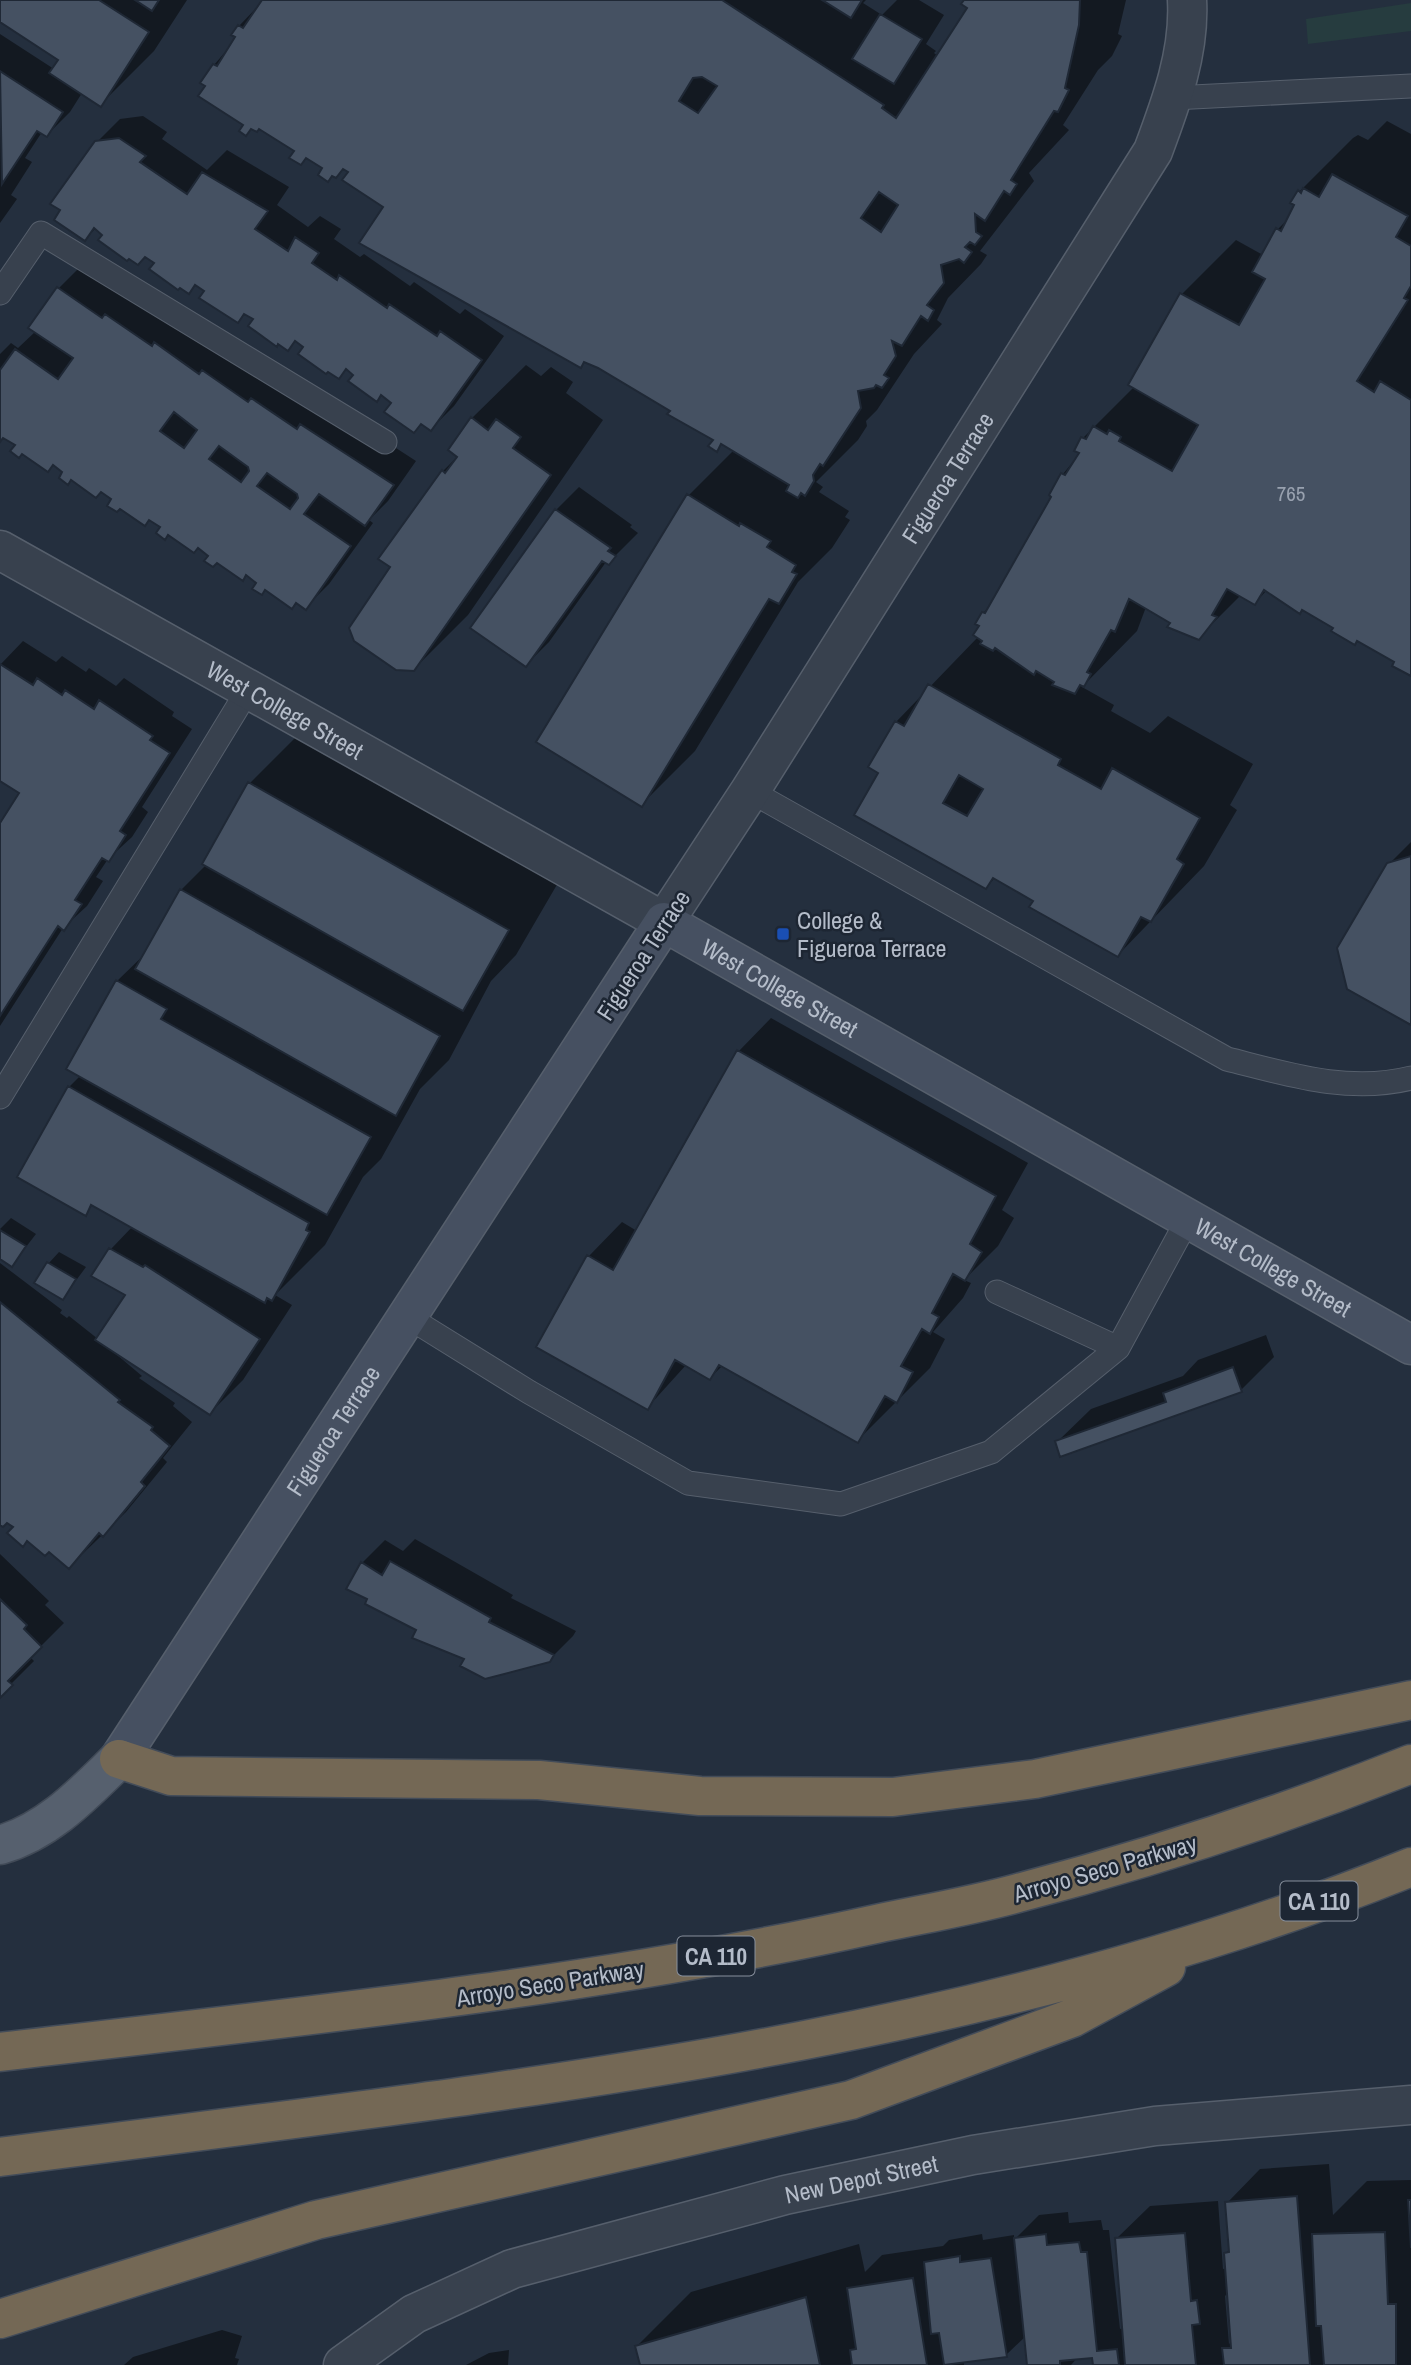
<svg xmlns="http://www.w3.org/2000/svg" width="1411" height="2365" font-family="'Archivo Narrow',sans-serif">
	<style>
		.green { fill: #263c3f }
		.shadow { fill: #0007; fill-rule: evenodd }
		.building { fill: #455162; stroke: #1f2835; stroke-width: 2; fill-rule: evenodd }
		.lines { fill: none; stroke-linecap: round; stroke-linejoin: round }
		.lane-casing { stroke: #565f6c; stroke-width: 25 }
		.street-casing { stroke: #565f6c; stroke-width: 41 }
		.secondary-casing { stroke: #565f6c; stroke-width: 41 }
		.primary-casing { stroke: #414a57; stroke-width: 41 }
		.highway-casing { stroke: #434c59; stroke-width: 41 }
		.lane { stroke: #38414e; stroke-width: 23 }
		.street { stroke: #38414e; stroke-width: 38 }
		.secondary { stroke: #465061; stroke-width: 38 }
		.primary { stroke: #56606e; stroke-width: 38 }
		.highway { stroke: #746855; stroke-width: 38 }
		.transit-dot { fill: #1a4fb4; stroke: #1d2633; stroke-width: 2.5 }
		.labels { text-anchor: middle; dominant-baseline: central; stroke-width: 5; stroke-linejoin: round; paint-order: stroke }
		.number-label { font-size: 21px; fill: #98a1af }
		.shield { fill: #1d2633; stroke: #878f9c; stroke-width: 2 }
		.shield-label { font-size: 23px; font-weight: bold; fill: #b4bcc9 }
		.street-label { font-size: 24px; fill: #b4bcc9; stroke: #1d2633 }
		.poi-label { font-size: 24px; fill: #b4bcc9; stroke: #1d2633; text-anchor: start }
	</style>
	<rect width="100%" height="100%" fill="#242f3e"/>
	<path class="green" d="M1411,3V31L1308,44L1306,19Z"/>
	<path class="shadow" d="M0,0H187L154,51L100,105L82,93L70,112L47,135L42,132L25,158L32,162L11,195L17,199L0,223V34L54,69L61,60L0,21Z
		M264,0H866L863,3L882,15L897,0H919L944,15L926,44L936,51L934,53L938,56L969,7L966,0H1126L1118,34L1122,36L1112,56L1098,70L1063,125L1069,130L1029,173L1034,181L980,251L987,255L981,264L948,298L937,320L942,324L914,354L877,410L866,421L867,426L858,440L816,482L823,487L819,492L849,511L845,517L850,520L832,548L798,582L695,751L641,805L688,496L734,450L723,443L717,450L716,439L672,411L586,360L581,365L386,206L344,168L336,176L260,127L245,125L207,86L214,65L238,37L239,26Z
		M143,116L167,132L162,139L207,170L227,150L289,187L277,205L308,227L320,216L341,229L334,239L360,257L364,254L410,286L414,282L460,314L465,309L504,336L454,406L431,429L382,394L376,400L347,368L339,377L296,340L288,348L246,312L238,320L197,284L189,292L156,262L96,228L85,239L96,143L120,119Z
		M1387,121L1411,134V674L1396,661L1267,590L1255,603L1241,595L1198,638L1146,607L1137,631L1082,687L1114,705L1111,711L1150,733L1168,716L1253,764L1230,805L1237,810L1204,866L1118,955L996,877L986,887L881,772L896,722L978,637L983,613L993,603L1054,496L1051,494L1063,474L1081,452L1083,438L1134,387L1130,384L1182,294L1236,240L1263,255L1278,229L1291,216L1299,192L1353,138L1358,135L1368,140Z
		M82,265L325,402L416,461L388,501L369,520L373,523L329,584L306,607L247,574L242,579L198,547L101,490L72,479L68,483L65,472L4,436L0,440V354L11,343L18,348L36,331L31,327L59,288Z
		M526,365L541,376L551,367L573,382L566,393L603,420L468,615L414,669L393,567L380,558L443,471L458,456L472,418Z
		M579,487L632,525L630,527L638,533L608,563L606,562L549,642L526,665L556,510Z
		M23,641L56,662L62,656L86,672L89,668L116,686L124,678L174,712L172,716L192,729L142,807L148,812L132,837L108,859L96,877L103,881L87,906L63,928L0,1026V826L22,793L0,779V665Z
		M303,730L562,876L516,955L491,981L449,1060L420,1089L381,1159L363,1177L325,1245L275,1295L292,1305L243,1380L210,1413L117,1352L116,1354L142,1376L139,1378L175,1403L173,1406L192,1422L163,1458L167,1462L126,1512L69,1567L7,1521L0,1523V1263L62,1310L60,1313L67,1318L69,1316L98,1339L127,1294L93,1275L111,1249L133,1226L94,1204L85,1213L69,1087L81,1075L68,1068L117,981L147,952L181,890L207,864L249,784Z
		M1411,842V1023L1389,864Z
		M771,1018L1028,1163L1002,1210L1014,1218L998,1246L964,1280L971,1283L963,1298L933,1332L945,1339L930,1368L857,1441L723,1365L710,1378L686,1365L648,1407L538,1346L589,1256L622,1222L637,1231L738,1052Z
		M11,1218L36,1234L12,1265L0,1257V1229Z
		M59,1252L86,1267L63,1298L48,1264Z
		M1266,1335L1274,1357L1241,1390L1057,1442L1091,1409L1183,1376L1198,1360Z
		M415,1539L513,1595L511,1598L576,1631L573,1636L549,1660L466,1658L369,1599L362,1563L385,1540L403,1551Z
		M0,1554L49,1601L45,1605L64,1623L30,1657L34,1661L0,1695Z
		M1329,2164L1333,2215L1367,2181L1411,2180V2365H1095L1094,2356L1078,2357L1071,2365H1029L1026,2336L1006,2355L964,2362V2365H642L637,2346L691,2292L859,2244L865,2272L882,2255L943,2246L949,2240L982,2234L983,2240L1014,2235V2240L1039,2215L1068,2212L1069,2223L1101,2220L1103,2230H1109L1120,2329L1123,2328L1116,2239L1150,2206L1218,2201L1223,2269L1227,2268L1226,2253L1230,2249L1227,2203L1260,2169ZM1229,2292L1233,2340L1229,2344L1225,2296Z
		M222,2330L242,2336L235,2358L239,2359L237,2365H124L133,2357Z
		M509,2350L508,2365H466L489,2353Z"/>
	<path class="building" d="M0,0H99L149,32L101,107L49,73L58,60L0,22Z
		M135,0H159L152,11Z
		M262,0H722L884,105L882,108L896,118L967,8L961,4L964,0H1080L1079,25L1065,88L1069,90L1058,112L1054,111L1011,180L1017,184L1010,195L1004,191L985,221L975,214L976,232L982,236L975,245L970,242L965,247L972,252L964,263L959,259L941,265L944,283L927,305L934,310L928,321L921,316L902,346L892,341L896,356L884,375L889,378L882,388L876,385L874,388L858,391L861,408L823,466L820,464L813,475L814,481L805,496L801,493L798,498L786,491L789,485L721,444L717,452L708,446L713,440L667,414L670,411L598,368L584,362L581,368L359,243L383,207L342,180L348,172L343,169L336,178L332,176L328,182L318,175L322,168L306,158L301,165L289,158L294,151L259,129L257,132L251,129L246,136L239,131L243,125L198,96L205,86L200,83L213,64L217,66L235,37L231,35L238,25L243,28ZM702,77L717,86L698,113L679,101L693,78ZM879,192L898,205L881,232L861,218Z
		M822,0H862L851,18Z
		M880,14L922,39L894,84L852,59Z
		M0,71L63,112L47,137L37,131L2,184Z
		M119,138L146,156L140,162L187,194L202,172L268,211L255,229L288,251L295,237L319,253L312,263L337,280L339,275L387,308L389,304L437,336L440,331L482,360L431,431L421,424L414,433L384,412L391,403L381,395L377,402L348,381L353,375L346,369L339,379L328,372L326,374L298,354L303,347L295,341L288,351L278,344L277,347L248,326L253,319L244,314L238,323L199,298L204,291L195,285L189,294L180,288L178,290L149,269L154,263L145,257L138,265L129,259L127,261L98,240L102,235L94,228L85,241L54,220L60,210L50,204L95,141Z
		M1332,174L1408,216L1396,237L1411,246V286L1404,298L1408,300L1357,381L1374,392L1380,381L1411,400V676L1392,666L1394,662L1357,641L1355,645L1331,631L1333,628L1302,610L1300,614L1264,590L1255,605L1227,589L1212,615L1217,617L1199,640L1167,627L1170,623L1129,599L1115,632L1111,630L1087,672L1091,674L1084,687L1080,685L1075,694L1052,685L1054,682L1036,671L1034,675L995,648L993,651L980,644L982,641L973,635L979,626L975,624L982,612L985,613L1051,497L1049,495L1061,473L1065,475L1079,453L1074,451L1081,437L1086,439L1093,426L1107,434L1109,430L1121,437L1119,441L1172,471L1198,425L1128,385L1180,293L1239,325L1265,279L1252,272L1276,228L1281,231L1294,205L1290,203L1298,190L1301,193L1303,188L1319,197Z
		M57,287L102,318L105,314L152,346L154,342L199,374L202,370L248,402L251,398L297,429L300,424L394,485L365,526L319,494L304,514L351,546L306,610L296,603L292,609L265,590L262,595L252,589L256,583L246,575L243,581L217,563L213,567L204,561L208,556L198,548L194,553L168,535L165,540L156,533L160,527L149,520L145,526L120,509L117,512L107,506L111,499L101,492L96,498L71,480L68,485L59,478L62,472L53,465L48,472L22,454L19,458L10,451L15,445L3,438L0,442V370L15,349L58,379L73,358L28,328ZM174,412L197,430L184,448L160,431ZM219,446L248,467L249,471L241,482L209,459ZM267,473L297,494L298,498L290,509L257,486Z
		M471,417L488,430L496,419L521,437L513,448L551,475L414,671L396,670L354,641L349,628L390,567L378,559L442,470L445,473L457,457L448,450Z
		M687,494L739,526L740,523L771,541L767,547L796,565L792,572L797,574L779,604L769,599L642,807L536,742Z
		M555,509L611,548L608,551L616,556L609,565L602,561L526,667L470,628Z
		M0,664L33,685L37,678L62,695L65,690L94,709L99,700L153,736L150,740L170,753L120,831L126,835L109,862L102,858L75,900L82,904L64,931L58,926L0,1016V823L19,793L0,781Z
		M928,684L1061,759L1058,765L1101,789L1112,768L1200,818L1177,859L1184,864L1151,922L1141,917L1118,957L1029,907L1033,901L993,878L986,889L854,815L878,773L868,767L895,721L904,726ZM959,775L983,789L967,816L943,803Z
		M248,782L509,930L463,1011L202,864Z
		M1411,856V1025L1347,989L1337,948L1387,863Z
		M180,889L440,1036L396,1116L135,969Z
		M116,980L167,1009L161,1019L371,1137L327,1215L66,1069Z
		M737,1050L996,1196L970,1244L982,1252L965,1281L953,1274L932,1313L939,1317L930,1334L922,1329L901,1366L913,1372L897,1403L885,1396L858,1443L719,1365L710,1380L675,1360L648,1410L536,1347L587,1255L613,1270Z
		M68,1086L309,1223L306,1230L310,1232L272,1301L267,1298L265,1303L91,1205L86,1216L17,1177Z
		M0,1230L26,1246L12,1267L0,1259Z
		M109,1248L143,1267L145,1265L260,1339L210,1415L95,1340L125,1295L91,1276Z
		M47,1262L76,1279L63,1300L34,1283Z
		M0,1302L120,1400L118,1402L153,1427L151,1430L170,1446L141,1482L145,1486L103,1537L99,1533L69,1569L49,1552L45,1556L27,1541L23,1547L7,1533L13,1527L7,1523L3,1527L0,1525Z
		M1233,1367L1242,1392L1060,1457L1055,1441L1166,1402L1163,1393Z
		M390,1561L491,1618L489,1622L554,1655L550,1662L485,1679L460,1666L464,1659L412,1638L416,1630L365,1604L367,1599L346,1589L361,1562L382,1575Z
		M0,1599L27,1625L24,1629L42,1647L8,1681L13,1685L0,1698Z
		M1297,2196L1310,2365H1224L1222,2348H1231L1224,2253L1229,2252L1225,2202Z
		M1408,2200H1411V2248Z
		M1385,2232L1388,2304H1396V2365H1324L1321,2326H1316L1312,2234Z
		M1185,2233L1191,2301L1197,2300L1200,2324L1192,2325L1196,2365H1125L1115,2238Z
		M1046,2234L1047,2245L1079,2242L1081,2252H1087L1097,2351L1117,2349L1119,2365H1093L1092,2358L1060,2361V2365H1027L1014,2238Z
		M960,2256V2262L991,2258L1007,2357L944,2365L939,2333L931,2334L924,2262Z
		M913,2278L927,2365H852L850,2350L856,2349L847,2288Z
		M806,2297L820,2365H640L635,2346Z"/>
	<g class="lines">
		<g class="lane-casing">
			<path id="lane" d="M1173,98L1411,86
				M0,293L41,233L385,442
				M750,791L1227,1059C1287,1074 1349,1094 1411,1078
				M0,1097L248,690
				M408,1317L529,1392L688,1483L841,1504L991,1452L1118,1348L997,1292
				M1118,1348L1188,1219"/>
		</g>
		<g class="street-casing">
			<g id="street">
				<path id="s1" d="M0,550L664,922L750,791L1153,151C1171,103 1190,52 1187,0"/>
				<path id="s2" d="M343,2365L414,2314L512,2269L785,2195L973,2155L1155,2126L1411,2105"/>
			</g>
		</g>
		<g class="secondary-casing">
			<g id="secondary">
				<path id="s3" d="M119,1759L664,922L1411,1345"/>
			</g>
		</g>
		<g class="primary-casing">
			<path id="primary" d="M0,1845C49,1831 84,1793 119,1759"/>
		</g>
		<g class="highway-casing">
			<path id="highway" d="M119,1759L171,1776L539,1780L700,1796L893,1797L1035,1779L1411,1700
				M0,2052C293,2017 587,1988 876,1924C923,1914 971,1906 1018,1893C1152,1858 1283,1815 1411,1764
				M0,2157C476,2094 962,2049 1411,1867
				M0,2319L316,2220L851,2100L1072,2018L1166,1967"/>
		</g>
		<use href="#lane" class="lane"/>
		<use href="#street" class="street"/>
		<use href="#secondary" class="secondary"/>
		<use href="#primary" class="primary"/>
		<use href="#highway" class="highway"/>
	</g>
	<rect class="transit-dot" x="776" y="927" width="14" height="14" rx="3.5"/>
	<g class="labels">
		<g class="number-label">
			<text x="1291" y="493">765</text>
		</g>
		<g class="shield">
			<rect x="1280.5" y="1881.5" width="77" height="39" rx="5"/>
			<rect x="677.5" y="1936.5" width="77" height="39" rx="5"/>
		</g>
		<g class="shield-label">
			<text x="1319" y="1901">CA 110</text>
			<text x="716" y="1956">CA 110</text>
		</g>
		<g class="street-label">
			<text stroke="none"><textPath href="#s1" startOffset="1288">Figueroa Terrace</textPath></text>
			<text stroke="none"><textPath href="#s1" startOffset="327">West College Street</textPath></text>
			<text transform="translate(643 955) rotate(-57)">Figueroa Terrace</text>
			<text stroke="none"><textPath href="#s3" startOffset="1132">West College Street</textPath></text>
			<text stroke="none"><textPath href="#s3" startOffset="1699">West College Street</textPath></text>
			<text stroke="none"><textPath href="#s3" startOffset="392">Figueroa Terrace</textPath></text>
			<text transform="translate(1105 1868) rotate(-16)">Arroyo Seco Parkway</text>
			<text transform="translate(550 1983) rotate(-9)">Arroyo Seco Parkway</text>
			<text stroke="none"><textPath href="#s2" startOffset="556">New Depot Street</textPath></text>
		</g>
		<g class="poi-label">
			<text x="797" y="920">College &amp;<tspan x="797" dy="28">Figueroa Terrace</tspan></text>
		</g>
	</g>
</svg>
